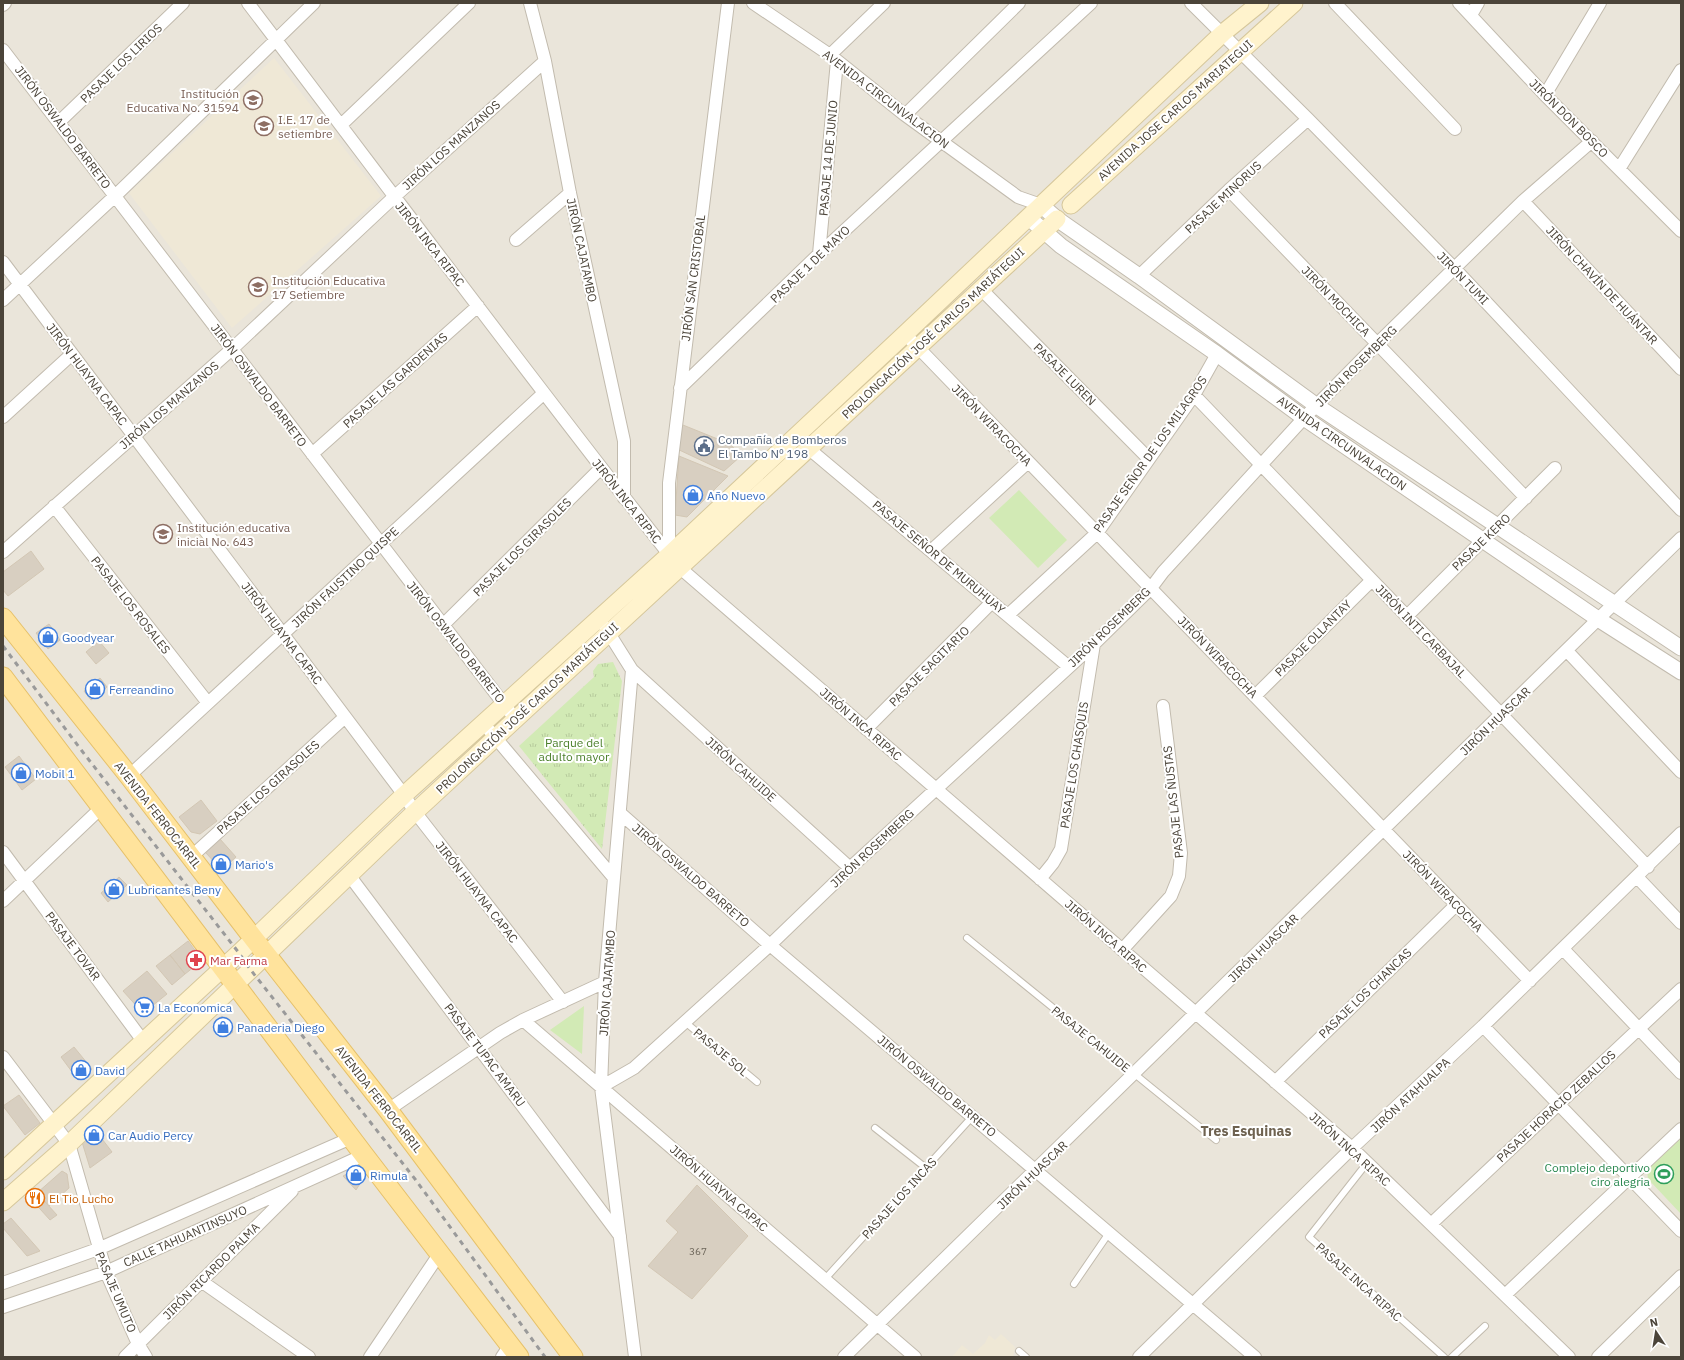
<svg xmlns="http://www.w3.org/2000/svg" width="1684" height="1360" font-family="'IBM Plex Sans',sans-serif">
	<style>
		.residential { fill: #eae5da }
		.education { fill: #efe8d6 }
		.grass { fill: #d2eab5 }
		.park { fill: url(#park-tufts) }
		.building { fill: #d8cfc1; stroke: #d3c7b4 }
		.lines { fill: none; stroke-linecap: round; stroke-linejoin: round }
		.service-casing { stroke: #c2bbae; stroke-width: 8 }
		.minor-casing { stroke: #c2bbae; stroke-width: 14 }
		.tertiary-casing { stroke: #c2bbae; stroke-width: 17 }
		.secondary-casing { stroke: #d6c79b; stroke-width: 19 }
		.primary-casing { stroke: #e6c16a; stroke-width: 21 }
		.service { stroke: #fff; stroke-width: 6 }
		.minor { stroke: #fff; stroke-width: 12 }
		.tertiary { stroke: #fff; stroke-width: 15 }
		.secondary { stroke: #fff3cd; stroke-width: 17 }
		.primary { stroke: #ffe39c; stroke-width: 19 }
		.rail { stroke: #9a9a9a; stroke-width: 3; stroke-dasharray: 5 5; stroke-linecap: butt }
		.labels { text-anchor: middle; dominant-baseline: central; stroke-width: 4; stroke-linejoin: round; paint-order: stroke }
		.number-label { font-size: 10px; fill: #6e675b }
		.street-label { font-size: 12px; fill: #4b4439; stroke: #fff }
		.education-label { font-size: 12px; fill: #785e54; stroke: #fff; text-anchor: start }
		.service-label { font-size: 12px; fill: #4e5e75; stroke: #fff; text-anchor: start }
		.shop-label { font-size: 12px; fill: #366cbe; stroke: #fff; text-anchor: start }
		.park-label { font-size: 12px; fill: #4a7f2a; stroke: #fff }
		.health-label { font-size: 12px; fill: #be3a42; stroke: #fff; text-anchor: start }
		.leisure-label { font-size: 12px; fill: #27864d; stroke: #fff; text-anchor: end }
		.food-label { font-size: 12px; fill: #c56008; stroke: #fff; text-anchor: start }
		.quarter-label { font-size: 14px; font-weight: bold; fill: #6e6250; stroke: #fff }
	</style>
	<defs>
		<pattern id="park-tufts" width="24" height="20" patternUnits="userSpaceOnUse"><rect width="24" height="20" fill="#d2eab5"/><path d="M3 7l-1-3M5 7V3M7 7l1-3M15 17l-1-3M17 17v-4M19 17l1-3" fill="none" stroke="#b6ca9c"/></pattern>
	</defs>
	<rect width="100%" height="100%" fill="#f6f3ec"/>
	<path class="residential" d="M3,3H1681V1357H3Z"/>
	<path class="education" d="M274,58L381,196L232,328L129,193Z
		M1001,1334L1015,1347L1013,1357H952L962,1345L973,1354L985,1343L989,1335L995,1340Z"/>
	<path class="grass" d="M1019,490L1067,540L1038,568L989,518Z
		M584,1006L582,1054L550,1030Z
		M1681,1138V1214L1648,1179L1647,1170Z"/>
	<path class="park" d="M613,662L622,681L602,849L519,746L594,677L593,671L598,664Z"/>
	<path class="building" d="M678,423L730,444L741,456L724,471L675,448Z
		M679,456L728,476L687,517L675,515Z
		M31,551L44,569L8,596L3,590V572Z
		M49,624L60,640L48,649L36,633Z
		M99,641L109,653L96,664L86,652Z
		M100,678L107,687L91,700L84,691Z
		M19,756L36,779L22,790L5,767Z
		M201,800L217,821L200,834L191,832L179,817Z
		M220,839L236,857L222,870L205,852Z
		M119,877L127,885L108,902L101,893Z
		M188,941L200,957L199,963L185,974L170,955Z
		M170,955L185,974L172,985L156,966Z
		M147,971L167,994L147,1010L141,1011L123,991Z
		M222,1016L233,1032L226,1037L214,1022Z
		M74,1047L92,1069L78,1080L61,1057Z
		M19,1095L40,1123L25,1135L3,1106Z
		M96,1131L112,1152L90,1168L82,1142Z
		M355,1170L363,1179L356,1190L343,1176Z
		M62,1171L67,1174L69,1188L49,1206L37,1193Z
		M697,1185L748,1236L692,1299L648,1266L678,1232L666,1221Z
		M37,1193L57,1215L50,1220L31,1199Z
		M11,1218L40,1251L27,1256L3,1228V1224Z"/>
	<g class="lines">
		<g class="service-casing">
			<path id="service" d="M967,938L1216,1140
				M685,1022L757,1082
				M875,1128L926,1168
				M1367,1163L1309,1237L1444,1357
				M825,1279L972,1117
				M1074,1284L1109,1233
				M1019,1351L1026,1357
				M1452,1357L1485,1326"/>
		</g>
		<g class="minor-casing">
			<path id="minor" d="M248,3C391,191 532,381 679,567L1352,1148L1569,1357
				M530,3L545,61L570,193L624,441V498
				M753,3L830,55L905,115L1018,197L1041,205
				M1191,3L1308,119L1454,268L1681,510
				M1335,3L1455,129
				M1459,3L1545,95L1681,231
				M3,5L5,3
				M1471,15L1478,3
				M3,50L516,720
				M830,55L884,3
				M1545,95L1600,3
				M905,115L1019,3
				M59,122L183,3
				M341,125L469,3
				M1619,169L1681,70
				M1229,190L1526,498
				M1523,201L1681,369
				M516,240L570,193
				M819,254L837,61
				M3,262L404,795L415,812L563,1002
				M1139,276L1229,190L1308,119
				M981,289L1149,459
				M3,300L115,196L314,3
				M905,334L1530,981
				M680,388L819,254L1091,3
				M1194,395L1648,867
				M3,417L72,354
				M808,448L1069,667
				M312,454L478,306
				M54,506L208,703
				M931,551L1028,462
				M3,552L232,349L394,197L545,61
				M669,555V483L728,3
				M1008,615L1097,533L1194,395L1217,354
				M1407,616L1555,468
				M443,625L601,468
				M605,627L632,670L605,982L601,1087L635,1357
				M1567,651L1681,772
				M632,670L850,868
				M1255,696L1372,580
				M484,724L614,878
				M866,729L992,602
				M129,776L544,393
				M620,813L770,945L1255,1357
				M3,852L143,1041
				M191,857L345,717
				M349,875L620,1236
				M1637,877L1681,923
				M1040,879L1053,863L1061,849L1094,644
				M3,901L101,808
				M1563,949L1681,1073
				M1122,950L1171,896L1179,876L1181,853L1163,706
				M523,1020L915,1357
				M1483,1026L1681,1231
				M3,1057L69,1144L106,1272L138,1344L146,1357
				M1275,1082L1456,905
				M601,1087L634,1068L770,945L850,868L1094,644L1151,588L1163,572L1304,418L1377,344L1523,201L1592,141
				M388,1110L500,1033L523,1020L605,982
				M1431,1224L1681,989
				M201,1281L309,1357
				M3,1283L98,1249L351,1138
				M1505,1295L1681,1129
				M3,1307L106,1272L364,1155
				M125,1357L292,1191
				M370,1357L440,1253
				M502,1357L510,1345
				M844,1357L1681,538
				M1139,1357L1352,1148L1483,1026L1681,833
				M1598,1357L1681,1276"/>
		</g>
		<g class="tertiary-casing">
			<path id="tertiary" d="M1041,205L1057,219L1139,276L1317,406L1681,648
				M1029,218L1061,246L1217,354L1304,418L1598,619L1681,672"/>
		</g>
		<g class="secondary-casing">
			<path id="secondary" d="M1071,205L1294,3
				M3,1171L239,953L404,795L669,555L905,334L1223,33L1260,3
				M3,1202L69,1144L415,812L1057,219"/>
		</g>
		<g class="primary-casing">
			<path id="primary" d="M3,618L129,776L254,939L388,1110L573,1357
				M3,677L364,1155L519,1357"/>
		</g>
		<use href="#service" class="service"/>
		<use href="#minor" class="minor"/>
		<use href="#tertiary" class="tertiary"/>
		<use href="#secondary" class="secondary"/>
		<use href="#primary" class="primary"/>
		<path class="rail" d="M3,646L82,751L239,953L250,969L415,1179L545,1357"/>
	</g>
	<defs>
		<g id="school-ring" transform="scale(1)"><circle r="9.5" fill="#fff" stroke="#8d6e63" stroke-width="1.5"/><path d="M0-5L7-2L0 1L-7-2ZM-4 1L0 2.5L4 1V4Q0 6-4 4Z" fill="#8d6e63"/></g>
		<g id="civic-ring" transform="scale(1)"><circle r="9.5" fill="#fff" stroke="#5c6f8a" stroke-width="1.5"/><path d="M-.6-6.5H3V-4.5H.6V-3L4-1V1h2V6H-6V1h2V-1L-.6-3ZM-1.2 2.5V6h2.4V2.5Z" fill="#5c6f8a"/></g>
		<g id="shop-ring" transform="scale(1)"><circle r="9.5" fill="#fff" stroke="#3f7fe0" stroke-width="1.5"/><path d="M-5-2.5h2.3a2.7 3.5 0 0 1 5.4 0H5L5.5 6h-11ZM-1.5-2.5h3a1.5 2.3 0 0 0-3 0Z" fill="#3f7fe0"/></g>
		<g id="pharmacy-ring" transform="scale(1)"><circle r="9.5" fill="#fff" stroke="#e0444e" stroke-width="1.5"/><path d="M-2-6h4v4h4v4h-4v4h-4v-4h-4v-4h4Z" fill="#e0444e"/></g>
		<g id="supermarket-ring" transform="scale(1)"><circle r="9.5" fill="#fff" stroke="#3f7fe0" stroke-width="1.5"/><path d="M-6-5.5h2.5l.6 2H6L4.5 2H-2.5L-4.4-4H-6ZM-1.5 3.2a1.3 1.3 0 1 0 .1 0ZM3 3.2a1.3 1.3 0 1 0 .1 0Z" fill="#3f7fe0"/></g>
		<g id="stadium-ring" transform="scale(1)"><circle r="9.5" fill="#fff" stroke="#2e9e5b" stroke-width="1.5"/><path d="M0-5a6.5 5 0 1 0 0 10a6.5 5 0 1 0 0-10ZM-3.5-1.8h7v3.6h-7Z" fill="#2e9e5b"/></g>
		<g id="restaurant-ring" transform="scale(1)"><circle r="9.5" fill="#fff" stroke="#e8710a" stroke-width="1.5"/><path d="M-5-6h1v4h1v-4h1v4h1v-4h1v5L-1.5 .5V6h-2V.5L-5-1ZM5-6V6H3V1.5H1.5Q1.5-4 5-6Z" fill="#e8710a"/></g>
	</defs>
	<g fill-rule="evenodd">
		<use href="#school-ring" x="253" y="100"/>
		<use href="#school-ring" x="264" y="126"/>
		<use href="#school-ring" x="258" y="287"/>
		<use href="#civic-ring" x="704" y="446"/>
		<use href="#shop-ring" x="693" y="495"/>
		<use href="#school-ring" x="163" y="534"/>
		<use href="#shop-ring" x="48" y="637"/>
		<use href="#shop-ring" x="95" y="689"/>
		<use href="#shop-ring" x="21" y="773"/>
		<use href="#shop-ring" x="221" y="864"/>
		<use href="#shop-ring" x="114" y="889"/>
		<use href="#pharmacy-ring" x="196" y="960"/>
		<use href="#supermarket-ring" x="144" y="1007"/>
		<use href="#shop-ring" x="223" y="1027"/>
		<use href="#shop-ring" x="81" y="1070"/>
		<use href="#shop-ring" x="94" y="1135"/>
		<use href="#stadium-ring" x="1664" y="1174"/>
		<use href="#shop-ring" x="356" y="1175"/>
		<use href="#restaurant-ring" x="35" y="1198"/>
	</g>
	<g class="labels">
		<g class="number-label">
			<text x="698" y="1251">367</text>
		</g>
		<g class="street-label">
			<text transform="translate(121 63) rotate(-44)">PASAJE LOS LIRIOS</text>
			<text transform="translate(886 99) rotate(37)">AVENIDA CIRCUNVALACION</text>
			<text transform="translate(1175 110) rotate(-42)">AVENIDA JOSE CARLOS MARIATEGUI</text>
			<text transform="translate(1569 118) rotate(45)">JIRÓN DON BOSCO</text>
			<text transform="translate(63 127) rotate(53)">JIRÓN OSWALDO BARRETO</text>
			<text transform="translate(451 145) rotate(-42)">JIRÓN LOS MANZANOS</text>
			<text transform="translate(828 158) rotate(-85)">PASAJE 14 DE JUNIO</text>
			<text transform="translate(1223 197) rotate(-43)">PASAJE MINORUS</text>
			<text transform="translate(430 244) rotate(52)">JIRÓN INCA RIPAC</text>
			<text transform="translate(582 250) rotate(78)">JIRÓN CAJATAMBO</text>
			<text transform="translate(810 264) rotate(-44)">PASAJE 1 DE MAYO</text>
			<text transform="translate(693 278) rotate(-83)">JIRÓN SAN CRISTOBAL</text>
			<text transform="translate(1463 278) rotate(46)">JIRÓN TUMI</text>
			<text transform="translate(1602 285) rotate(47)">JIRÓN CHAVÍN DE HUÁNTAR</text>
			<text transform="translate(1336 301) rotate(46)">JIRÓN MOCHICA</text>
			<text transform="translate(933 333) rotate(-43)">PROLONGACIÓN JOSÉ CARLOS MARIÁTEGUI</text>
			<text transform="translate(1356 366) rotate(-45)">JIRÓN ROSEMBERG</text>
			<text transform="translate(87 374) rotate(53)">JIRÓN HUAYNA CAPAC</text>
			<text transform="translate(1065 374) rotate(45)">PASAJE LUREN</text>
			<text transform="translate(395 380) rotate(-42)">PASAJE LAS GARDENIAS</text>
			<text transform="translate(259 385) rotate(53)">JIRÓN OSWALDO BARRETO</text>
			<text transform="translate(169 405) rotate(-41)">JIRÓN LOS MANZANOS</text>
			<text transform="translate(992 425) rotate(46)">JIRÓN WIRACOCHA</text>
			<text transform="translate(1342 443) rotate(35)">AVENIDA CIRCUNVALACION</text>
			<text transform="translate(1150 454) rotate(-55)">PASAJE SEÑOR DE LOS MILAGROS</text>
			<text transform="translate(627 501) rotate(52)">JIRÓN INCA RIPAC</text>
			<text transform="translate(1481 542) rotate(-44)">PASAJE KERO</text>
			<text transform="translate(522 547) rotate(-45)">PASAJE LOS GIRASOLES</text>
			<text transform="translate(939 557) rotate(40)">PASAJE SEÑOR DE MURUHUAY</text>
			<text transform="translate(345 577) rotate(-43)">JIRÓN FAUSTINO QUISPE</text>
			<text transform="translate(131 605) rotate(52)">PASAJE LOS ROSALES</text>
			<text transform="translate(1109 627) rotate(-44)">JIRÓN ROSEMBERG</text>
			<text transform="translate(1421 631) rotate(46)">JIRÓN INTI CARBAJAL</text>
			<text transform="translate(282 633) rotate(53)">JIRÓN HUAYNA CAPAC</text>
			<text transform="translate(1313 638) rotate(-45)">PASAJE OLLANTAY</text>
			<text transform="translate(456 642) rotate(52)">JIRÓN OSWALDO BARRETO</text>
			<text transform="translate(1218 657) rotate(46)">JIRÓN WIRACOCHA</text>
			<text transform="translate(929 666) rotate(-45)">PASAJE SAGITARIO</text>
			<text transform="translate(527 708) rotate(-43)">PROLONGACIÓN JOSÉ CARLOS MARIÁTEGUI</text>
			<text transform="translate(1495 721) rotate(-44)">JIRÓN HUASCAR</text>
			<text transform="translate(861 724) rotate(41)">JIRÓN INCA RIPAC</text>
			<text transform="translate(1074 765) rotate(-81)">PASAJE LOS CHASQUIS</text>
			<text transform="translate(741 769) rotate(42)">JIRÓN CAHUIDE</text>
			<text transform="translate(268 787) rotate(-42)">PASAJE LOS GIRASOLES</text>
			<text transform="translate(1173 802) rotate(-96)">PASAJE LAS ÑUSTAS</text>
			<text transform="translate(158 815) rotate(52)">AVENIDA FERROCARRIL</text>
			<text transform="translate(872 848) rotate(-43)">JIRÓN ROSEMBERG</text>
			<text transform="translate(691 875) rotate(41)">JIRÓN OSWALDO BARRETO</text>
			<text transform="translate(1443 891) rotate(46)">JIRÓN WIRACOCHA</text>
			<text transform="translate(477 892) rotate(52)">JIRÓN HUAYNA CAPAC</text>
			<text transform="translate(1106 936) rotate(41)">JIRÓN INCA RIPAC</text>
			<text transform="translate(73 946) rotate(53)">PASAJE TOVAR</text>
			<text transform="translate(1263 948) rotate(-44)">JIRÓN HUASCAR</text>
			<text transform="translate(607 983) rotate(-86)">JIRÓN CAJATAMBO</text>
			<text transform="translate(1365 993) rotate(-44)">PASAJE LOS CHANCAS</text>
			<text transform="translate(1091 1039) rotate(39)">PASAJE CAHUIDE</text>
			<text transform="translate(721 1052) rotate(40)">PASAJE SOL</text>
			<text transform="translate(485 1055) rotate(53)">PASAJE TUPAC AMARU</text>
			<text transform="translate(937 1086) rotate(40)">JIRÓN OSWALDO BARRETO</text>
			<text transform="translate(1410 1095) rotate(-43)">JIRÓN ATAHUALPA</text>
			<text transform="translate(379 1099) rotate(52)">AVENIDA FERROCARRIL</text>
			<text transform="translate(1556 1106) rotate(-43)">PASAJE HORACIO ZEBALLOS</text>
			<text transform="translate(1350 1149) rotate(42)">JIRÓN INCA RIPAC</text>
			<text transform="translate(1032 1175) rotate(-44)">JIRÓN HUASCAR</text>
			<text transform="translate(719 1188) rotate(41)">JIRÓN HUAYNA CAPAC</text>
			<text transform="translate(899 1198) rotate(-48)">PASAJE LOS INCAS</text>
			<text transform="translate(185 1236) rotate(-24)">CALLE TAHUANTINSUYO</text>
			<text transform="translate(211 1271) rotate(-45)">JIRÓN RICARDO PALMA</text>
			<text transform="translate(1359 1282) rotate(42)">PASAJE INCA RIPAC</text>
			<text transform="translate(116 1292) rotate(67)">PASAJE UMUTO</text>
		</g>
		<g class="education-label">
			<text x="239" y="93" text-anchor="end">Institución<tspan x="239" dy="14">Educativa No. 31594</tspan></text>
			<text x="278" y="119">I.E. 17 de<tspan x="278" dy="14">setiembre</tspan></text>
			<text x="272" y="280">Institución Educativa<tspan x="272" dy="14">17 Setiembre</tspan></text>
			<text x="177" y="527">Institución educativa<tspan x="177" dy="14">inicial No. 643</tspan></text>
		</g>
		<g class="service-label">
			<text x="718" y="439">Compañía de Bomberos<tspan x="718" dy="14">El Tambo Nº 198</tspan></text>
		</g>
		<g class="shop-label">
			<text x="707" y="495">Año Nuevo</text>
			<text x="62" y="637">Goodyear</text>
			<text x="109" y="689">Ferreandino</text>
			<text x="35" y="773">Mobil 1</text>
			<text x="235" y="864">Mario's</text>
			<text x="128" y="889">Lubricantes Beny</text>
			<text x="158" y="1007">La Economica</text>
			<text x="237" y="1027">Panaderia Diego</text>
			<text x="95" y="1070">David</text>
			<text x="108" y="1135">Car Audio Percy</text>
			<text x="370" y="1175">Rimula</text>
		</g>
		<g class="park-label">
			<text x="574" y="742">Parque del<tspan x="574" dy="14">adulto mayor</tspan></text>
		</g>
		<g class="health-label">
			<text x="210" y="960">Mar Farma</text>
		</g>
		<g class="leisure-label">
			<text x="1650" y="1167">Complejo deportivo<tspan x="1650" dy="14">ciro alegria</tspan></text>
		</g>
		<g class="food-label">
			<text x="49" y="1198">El Tio Lucho</text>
		</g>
		<g class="quarter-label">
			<text x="1246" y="1131">Tres Esquinas</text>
		</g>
	</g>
	<rect width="1684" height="1360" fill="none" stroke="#4b4439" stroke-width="8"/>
	<g transform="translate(1656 1332) rotate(348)" stroke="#ffffff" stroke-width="3" paint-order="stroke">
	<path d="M0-3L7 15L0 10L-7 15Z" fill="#4b4439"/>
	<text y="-6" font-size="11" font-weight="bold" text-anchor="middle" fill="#4b4439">N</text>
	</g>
</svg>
